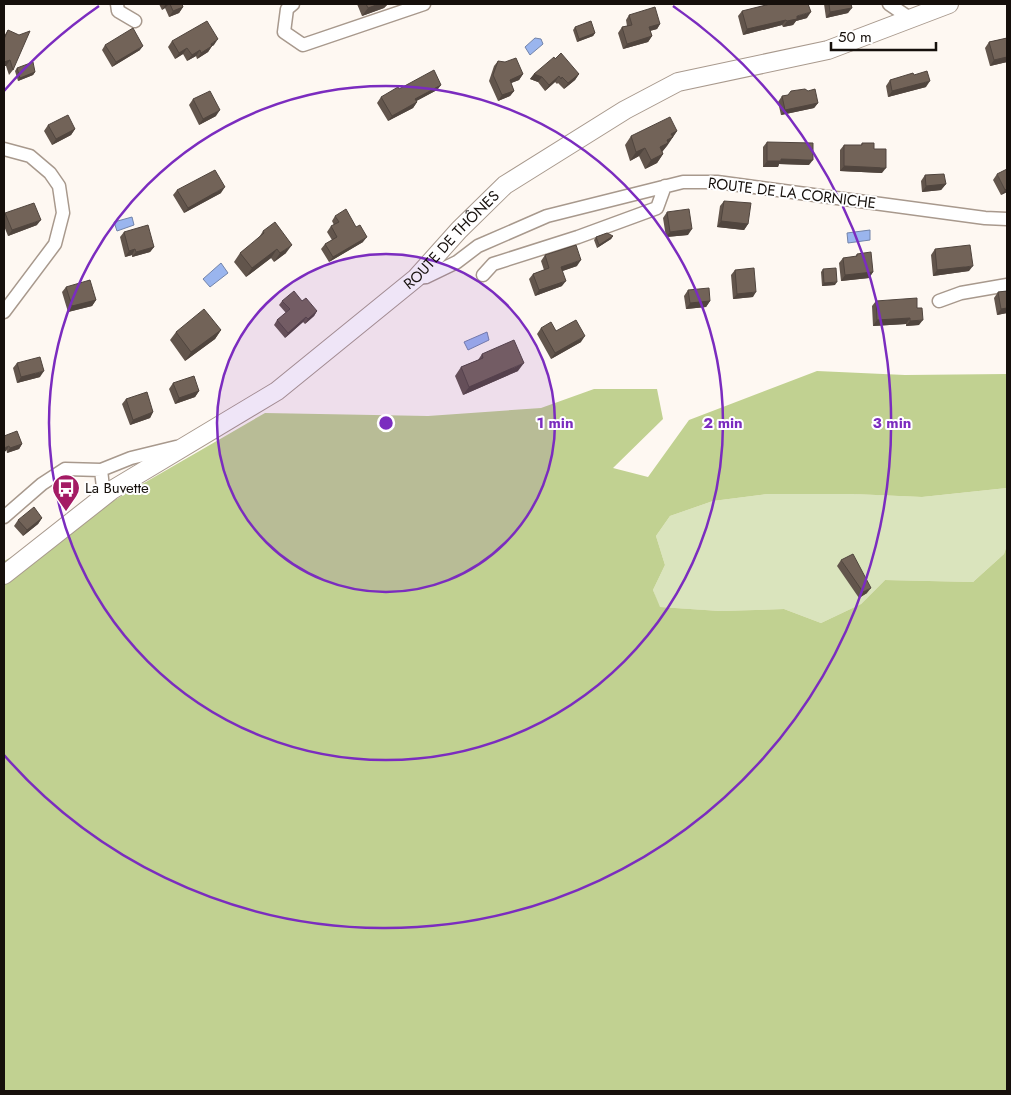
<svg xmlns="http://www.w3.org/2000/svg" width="1011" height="1095" font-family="Jost,sans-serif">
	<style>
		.green { fill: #dae4bd }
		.forest { fill: #c1d191 }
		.water { fill: #9ab5ee; stroke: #7284aa }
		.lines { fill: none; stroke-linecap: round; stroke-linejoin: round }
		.street-casing { stroke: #a8998d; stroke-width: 15 }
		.secondary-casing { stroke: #a8998d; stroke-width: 20 }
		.street { stroke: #fff; stroke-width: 12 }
		.secondary { stroke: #fff; stroke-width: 18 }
		.wall { fill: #62554c }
		.shaded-wall { fill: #50453e }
		.building { fill: #726358; stroke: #50453e }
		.ring { fill: none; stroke: #7b2cbf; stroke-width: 2.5 }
		.labels { text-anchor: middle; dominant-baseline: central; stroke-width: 4; stroke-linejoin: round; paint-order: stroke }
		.street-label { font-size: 15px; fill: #16100c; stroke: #fff }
		.poi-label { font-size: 15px; fill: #16100c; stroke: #fff; text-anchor: start }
		.centre { fill: #7b2cbf; stroke: #fff; stroke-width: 2.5 }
		.ring-label { font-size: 15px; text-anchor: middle; font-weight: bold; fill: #7b2cbf; stroke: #fff; stroke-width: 4; stroke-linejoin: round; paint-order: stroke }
	</style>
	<rect width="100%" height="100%" fill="#fef8f2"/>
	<path class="green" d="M1007,488V545L1004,554L973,582L885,580L861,604L821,623L784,609L720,611L659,607L653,590L665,565L656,536L670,516L713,501L767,494H854L922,497Z"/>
	<path class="forest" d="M817,371L905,375L1007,374V488L922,497L853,494H767L713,501L670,516L656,536L665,565L653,590L660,607L720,611L784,609L821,623L861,604L885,580L973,582L1004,554L1007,545V1091H4V561L87,516L265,413L428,416L541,408L594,389H657L663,419L613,468L648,477L689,420Z"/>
	<path class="water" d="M535,38L541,39L543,44L530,55L525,47Z
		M132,217L134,225L117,231L114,222Z
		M870,230V240L848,243L847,233Z
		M221,263L228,273L210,287L203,279Z
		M487,332L489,340L468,350L464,342Z"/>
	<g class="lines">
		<g class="street-casing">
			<path id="street" d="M117,4L118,11L135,21
				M293,4L287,9L284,32L303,45L424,4
				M889,4L911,19
				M4,149L30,156L50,173L59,186L63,213L55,244L4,312
				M483,275L493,264L578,237L657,208L665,186
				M416,278L426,277L457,262L478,246L547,216L683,182H717L985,218L1007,219
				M939,301L961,293L1007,285
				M101,470L104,496
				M4,517L42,484L65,469L101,470L131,458L176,447"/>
		</g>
		<g class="secondary-casing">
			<g id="secondary">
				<path id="s1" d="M4,575L112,490L277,391L416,278L459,230L505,185L625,110L678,82L828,50L949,4"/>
			</g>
		</g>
		<use href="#street" class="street"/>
		<use href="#secondary" class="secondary"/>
	</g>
	<path class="wall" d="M159,4H182L183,7L179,13L169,17L165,8L162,10Z
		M357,4H388L384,8L362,16Z
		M824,4H851L848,13L826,18Z
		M742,11L807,18L796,21L793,25L783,27L782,25L743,35L738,16Z
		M629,15L660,24L657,29L650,31L652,36L648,42L623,49L618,33L622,27L627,26L626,20Z
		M575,27L595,33L593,36L577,42L573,30Z
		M8,30L13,70L9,75L6,66H4V36Z
		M1007,38V62L990,66L985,48L989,42Z
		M172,41L214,45L212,46L208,52L197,59L196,56L187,61L183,54L175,59L168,47Z
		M105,45L140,50L112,67L102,50Z
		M555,59L579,74L575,80L564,89L558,83L557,84L555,82L545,91L538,82L530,79L534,74Z
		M498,61L523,74L519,80L511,83L514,91L510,96L498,101L489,81L494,66Z
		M17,68L35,72L33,75L18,81L15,71Z
		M914,75L926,87L888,97L886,86L890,80Z
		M441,85L437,90L416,101L417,102L413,108L388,121L377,103L381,97Z
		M782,96L818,103L814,108L781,115L778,102Z
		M193,99L216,116L199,125L189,105Z
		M48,125L75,129L71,135L52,145L44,131Z
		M677,131L662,152L663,154L657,163L645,169L639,156L630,161L625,145L631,136Z
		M767,142L809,165L779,164L778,167H763V147Z
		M862,143L874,149L882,173L840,171V150L844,145H861Z
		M997,174L1007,192L1001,195L993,180Z
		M925,175L946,184L941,190L922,192L921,181Z
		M177,190L221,193L184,213L173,195Z
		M724,201L748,224L744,230L717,227L720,206Z
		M667,212L688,235L666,237L663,218Z
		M5,213L37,225L8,236L4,226V215Z
		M335,216L363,242L329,262L321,249L325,244L332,240L327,232L331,226L334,225L332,221Z
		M263,231L286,253L274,262L271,258L246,277L234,262L240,253L258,239Z
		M124,232L154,247L150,252L132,257V255L125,257L120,237Z
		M613,236L611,239L597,248L594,240L596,237Z
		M935,249L969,271L933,276L931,255Z
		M857,254L873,272L869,278L841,281L839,263L843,258L855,257Z
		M545,255L577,266L562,271V286L535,296L529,279L533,274L544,270L541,261Z
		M823,269L835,285L822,286L821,272Z
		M735,270L753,297L733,299L731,275Z
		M66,287L96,300L92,306L68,312L62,292Z
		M688,290L710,301L706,307L686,309L684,296Z
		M1007,291V313L997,315L994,298L998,292Z
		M282,301H302L317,311L314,316L305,324L303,322L285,338L274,325L277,320L286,313L279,305Z
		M876,301L917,308L919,325L906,326V324L873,326L872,306Z
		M541,328L556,331L581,342L551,359L537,334Z
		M221,330L215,339L185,361L170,340L176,332Z
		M482,354L518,371L463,395L455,376L461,367L478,360Z
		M17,363L40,377L17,383L13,368Z
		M173,383L199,391L195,397L175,404L169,389Z
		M126,399L153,412L150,418L130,425L122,404Z
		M4,436L22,444L19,449L7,453Z
		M42,518L38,524L23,536L14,526L18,520Z
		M841,560L867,593L859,598L837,566Z"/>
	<path class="shaded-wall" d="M166,4H169L165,8L162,10Z
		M379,4H388L384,8L362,16L368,8Z
		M183,7L179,13L169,17L173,11Z
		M852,8L848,13L826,18L830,12Z
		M811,12L807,18L796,21L793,25L783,27L787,21L797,16Z
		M786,20L782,25L743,35L747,29Z
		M660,24L657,29L645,32L649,27Z
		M595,33L593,36L577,42L579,39Z
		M652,36L648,42L623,49L627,44Z
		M218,39L214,45L207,49L211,44Z
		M143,46L140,50L112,67L116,62Z
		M212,46L208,52L197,59L201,53Z
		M187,48L183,54L175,59L179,53Z
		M200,50L196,56L187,61L192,55Z
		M1007,57V62L990,66L994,60Z
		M10,60L6,66H4V62Z
		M35,72L33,75L18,81L20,78Z
		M523,74L519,80L506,85L510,80Z
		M534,74L542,77L538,82L530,79Z
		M579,74L575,80L564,89L568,83Z
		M559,76L555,82L545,91L549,85Z
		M930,81L926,87L888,97L892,91Z
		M441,85L437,90L411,104L415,99Z
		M514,91L510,96L498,101L502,95Z
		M417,102L413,108L388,121L392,116Z
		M818,103L814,108L781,115L785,110Z
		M220,110L216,116L199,125L203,119Z
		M75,129L71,135L52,145L56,139Z
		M677,131L667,146L662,152L660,147L671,134Z
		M645,148L639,156L630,161L636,152Z
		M663,154L657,163L645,169L651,160Z
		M781,159L813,160L809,165L779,164L778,167H763L767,161Z
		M844,166L886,168L882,173L840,171Z
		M946,184L941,190L922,192L926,186Z
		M225,187L221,193L184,213L188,208Z
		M1007,188V192L1001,195L1005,190Z
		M41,220L37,225L8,236L12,230Z
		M721,221L748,224L744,230L717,227Z
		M692,229L688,235L666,237L670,232Z
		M613,236L611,239L597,248L599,245Z
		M367,237L363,242L329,262L333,257Z
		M292,245L286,253L274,262L280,253Z
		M154,247L150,252L132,257L136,252Z
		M135,249L132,255L125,257L129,251Z
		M277,249L271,258L246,277L252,268Z
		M581,260L577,266L557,273L561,267Z
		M973,266L969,271L933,276L937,270Z
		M873,272L869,278L841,281L845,275Z
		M566,281L562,286L535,296L539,290Z
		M837,282L835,285L822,286L824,283Z
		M756,292L753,297L733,299L737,294Z
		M96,300L92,306L68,312L72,306Z
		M710,301L706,307L686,309L690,303Z
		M1007,308V313L997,315L1001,309Z
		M317,311L314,316L305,324L308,319Z
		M306,317L303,322L285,338L288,333Z
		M910,318L906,324L873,326L877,320Z
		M923,320L919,325L906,326L910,321Z
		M221,330L215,339L185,361L191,352Z
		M585,336L581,342L551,359L555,353Z
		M524,363L518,371L463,395L469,387Z
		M44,371L40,377L17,383L21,377Z
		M199,391L195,397L175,404L179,398Z
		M153,412L150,418L130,425L133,420Z
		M22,444L19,449L7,453L10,448Z
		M9,446L6,451L4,452V448Z
		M42,518L38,524L23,536L27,530Z
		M871,588L867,593L859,598L863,592Z"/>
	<path class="building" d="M170,4H182L183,7L173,11Z
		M366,4H379L368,8Z
		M770,4H808L811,12L797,16V19L787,21L786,20L747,29L742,11Z
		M829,4H851L852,8L830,12Z
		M655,7L660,24L649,27L652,36L627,44L622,27L632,25L629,15Z
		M207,21L218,39L211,44L212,46L201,53L200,50L192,55L187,48L179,53L172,41Z
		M591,21L595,33L579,39L575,27Z
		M133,28L143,46L116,62L105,45Z
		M8,30L19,35L30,31L13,70L10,60L4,62V39Z
		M1007,38V57L994,60L989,42Z
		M561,53L579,74L568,83L562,77L561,79L559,76L549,85L542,77L534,74L554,57L555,59Z
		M516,58L523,74L510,80L514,91L502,95L493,75L498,61L505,62Z
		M33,62L35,72L20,78L17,68Z
		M434,70L441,85L415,99L417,102L392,116L381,97L398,87L399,89Z
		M927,71L930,81L892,91L890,80L913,73L914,75Z
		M805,89L808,91L815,89L818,103L785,110L782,96L788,95L791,91Z
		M210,91L220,110L203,119L193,99Z
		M68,115L75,129L56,139L48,125Z
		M670,117L677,131L671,134L673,137L667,140L668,143L660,147L663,154L651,160L645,148L636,152L631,136Z
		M767,142L813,143V160L781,159V161H767Z
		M862,143H874V149H886V168L844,166V145H862Z
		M1007,169V188L1005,190L997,174Z
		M215,170L225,187L188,208L177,190Z
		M944,174L946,184L926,186L925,175Z
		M724,201L751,203L748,224L721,221Z
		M34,203L41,220L12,230L5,213Z
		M346,209L356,227L360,225L367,237L333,257L325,244L337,237L331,226L339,222L335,216Z
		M689,209L692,229L670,232L667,212Z
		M275,222L292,245L280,253L277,249L252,268L240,253L264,233L263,231Z
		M148,225L154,247L136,252L135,249L129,251L124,232Z
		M607,233L613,236L599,245L596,237Z
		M576,245L581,260L561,267L566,281L539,290L533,274L549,268L545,255Z
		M970,245L973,266L937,270L935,249Z
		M871,252L873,272L845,275L843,258L857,256V254Z
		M754,268L756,292L737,294L735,270Z
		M836,268L837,282L824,283L823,269Z
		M90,280L96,300L72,306L66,287Z
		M709,288L710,301L690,303L688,290Z
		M294,291L302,301L306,298L317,311L308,319L306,317L288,333L277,320L290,309L282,301Z
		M1007,291V308L1001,309L998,292Z
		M917,298V308H922L923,320L910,321V318L877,320L876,301Z
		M204,309L221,330L191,352L176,332Z
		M576,320L585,336L555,353L541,328L551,322L556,331Z
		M514,340L524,363L469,387L461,367L483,358L482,354Z
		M40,357L44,371L21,377L17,363Z
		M194,376L199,391L179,398L173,383Z
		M147,392L153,412L133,420L126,399Z
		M17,431L22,444L10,448L9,446L4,448V436Z
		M34,507L42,518L27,530L18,520Z
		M853,554L871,588L863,592L841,560Z"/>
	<circle cx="386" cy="423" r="169" fill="#7b2cbf" fill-opacity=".12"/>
	<g class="ring">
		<circle cx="386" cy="423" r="169"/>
		<circle cx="386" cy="423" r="337"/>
		<path d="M4 91A506 506 0 0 1 99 6M673 6A506 506 0 1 1 4 755"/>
	</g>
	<defs>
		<g id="bus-pin" transform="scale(1.4375)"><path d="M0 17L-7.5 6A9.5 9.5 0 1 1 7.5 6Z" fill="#a41b64" stroke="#fff"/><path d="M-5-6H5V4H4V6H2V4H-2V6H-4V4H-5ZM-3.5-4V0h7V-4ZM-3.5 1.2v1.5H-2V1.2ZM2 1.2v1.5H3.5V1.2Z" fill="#fff"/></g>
	</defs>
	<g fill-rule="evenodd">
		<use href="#bus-pin" x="66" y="488"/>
	</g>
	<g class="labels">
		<g class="street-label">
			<text transform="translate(792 193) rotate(7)">ROUTE DE LA CORNICHE</text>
			<text stroke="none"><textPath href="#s1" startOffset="561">ROUTE DE THÔNES</textPath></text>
		</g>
		<g class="poi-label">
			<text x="85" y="488">La Buvette</text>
		</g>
	</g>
	<circle cx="386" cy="423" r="8" class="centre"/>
	<g class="ring-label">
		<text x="555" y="428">1 min</text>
		<text x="723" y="428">2 min</text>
		<text x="892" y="428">3 min</text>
	</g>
	<rect width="1011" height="1095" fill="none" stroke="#16100c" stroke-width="10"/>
	<path d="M831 42v8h105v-8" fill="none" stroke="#16100c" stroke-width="2.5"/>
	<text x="838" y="42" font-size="15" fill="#16100c" stroke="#ffffff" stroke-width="4" paint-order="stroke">50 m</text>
</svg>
